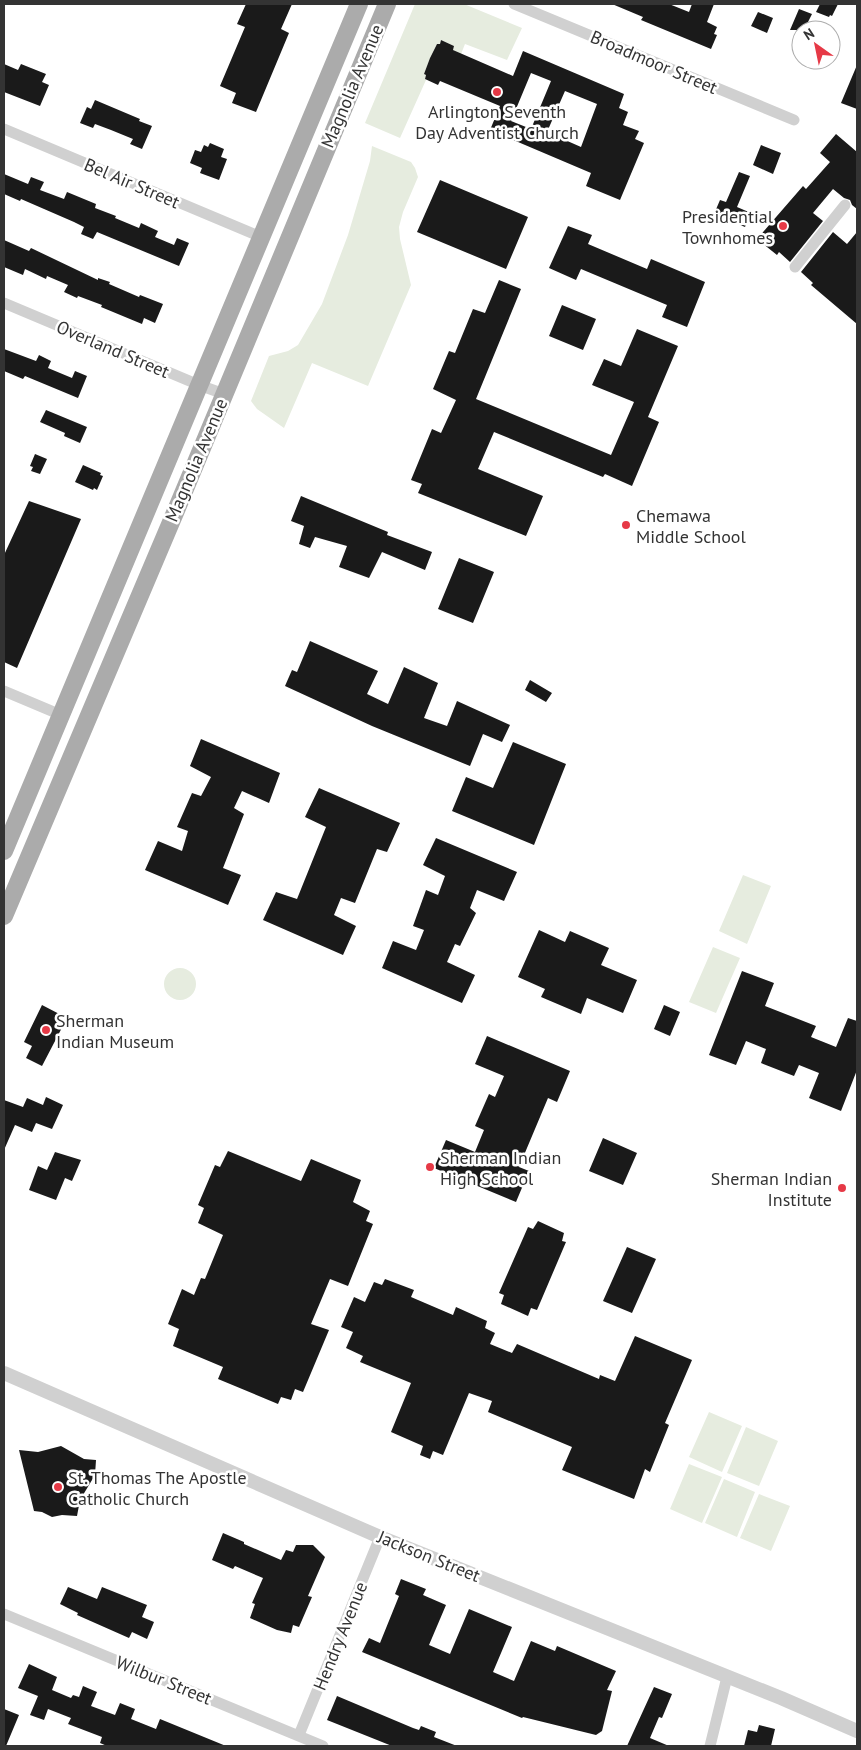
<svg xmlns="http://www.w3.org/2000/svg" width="861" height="1750" font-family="'PT Sans',sans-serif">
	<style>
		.green { fill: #e6ecdf }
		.building { fill: #1a1a1a; fill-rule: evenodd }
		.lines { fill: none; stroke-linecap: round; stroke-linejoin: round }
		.minor { stroke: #d0d0d0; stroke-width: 11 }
		.tertiary { stroke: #d0d0d0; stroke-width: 14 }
		.primary { stroke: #ababab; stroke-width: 18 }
		.poi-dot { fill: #e63946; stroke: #fff; stroke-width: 2 }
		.labels { text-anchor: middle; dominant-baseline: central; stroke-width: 5; stroke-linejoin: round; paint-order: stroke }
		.street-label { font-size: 18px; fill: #333; stroke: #fff }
		.poi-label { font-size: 18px; fill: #333; stroke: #fff; text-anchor: start }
	</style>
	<rect width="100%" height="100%" fill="#fff"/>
	<path class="green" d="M415,4H464L522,28L507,60L465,44L461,54L453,50L454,46L441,40L440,44H437L430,58L424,74L426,75L425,79L426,80L400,138L365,123Z
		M372,146L411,162L415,168L418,177L403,212L399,227L400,239L411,285L368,386L312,363L284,428L257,409L251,401L269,356L288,351L298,345L322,304L348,235L370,161Z
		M743,875L771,886L747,944L719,931Z
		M713,947L740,958L716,1013L689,1002Z
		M164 984a16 16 0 1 1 32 0a16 16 0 1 1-32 0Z
		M709,1412L742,1426L722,1472L689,1457Z
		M746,1427L778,1441L759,1486L727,1473Z
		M689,1464L722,1477L702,1523L670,1509Z
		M724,1479L755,1492L737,1537L705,1523Z
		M759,1494L790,1506L771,1551L740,1538Z"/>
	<path class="building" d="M246,4H292L281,29L289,33L256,112L232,103L236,93L220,86L245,27L237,24Z
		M612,4H669L689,12L692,4H714L707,22L717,27L714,34L717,35L711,49L641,20L643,17Z
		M820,4H838L832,16L830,15L829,17L816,12Z
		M799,9L812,14L804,30H790Z
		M758,12L773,18L767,33L751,26Z
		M441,40L454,46L453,50L513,76L523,51L624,94L619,108L628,112L623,125L639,131L635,139L644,143L620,200L586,186L591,173L490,130L500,106L440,81L438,85L425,79L426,75L424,74L430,58L437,44H440ZM531,73L551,81L531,129L511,121ZM565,91L597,104L581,147L547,132Z
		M4,64L18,70L21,64L46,74L42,82L49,85L40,106L4,92Z
		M857,65V109L841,103Z
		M95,100L140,119L139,121L152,126L142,149L130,144L133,139L111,130L95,124L93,128L80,123L87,107L91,109Z
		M836,134L857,152V209L852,205L850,200L844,198L833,189L813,213L823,221L790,262L779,252L777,255L757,239L803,186L806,189L830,162L820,153Z
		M210,143L224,149L221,157L227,159L219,180L200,173L202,168L190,163L195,150L201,152L204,145L208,147Z
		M761,145L781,153L773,174L753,165Z
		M739,172L750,176L737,207L751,213L745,227L714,214L720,200L726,202Z
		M4,174L28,184L31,177L44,182L40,190L64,199L67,192L96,204L95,208L116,216L115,218L139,228L141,223L158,231L155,237L174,245L177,238L189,243L179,266L97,232L93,239L81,234L84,227L74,222L21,199L20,201L4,194Z
		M440,180L528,217L506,269L417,232Z
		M568,226L592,235L588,244L647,269L651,259L705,282L687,327L662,317L667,305L581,269L576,280L549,268Z
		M833,232L847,244L857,232V324L811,285L813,283L801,272Z
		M4,240L29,251L31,248L98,280V278L110,282L109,284L139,297L140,295L163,304L155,323L144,318L142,324L101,307L102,305L78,296L77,298L64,292L68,285L47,276L46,279L25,269L23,275L4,267Z
		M499,280L521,289L476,399L611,455L634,402L592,385L604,359L621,366L637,329L678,346L648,417L659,422L632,486L605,474L603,477L494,432L478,469L543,496L526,536L418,493L422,484L411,480L432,429L441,433L456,400L433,389L449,351L455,353L473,309L485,313Z
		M562,305L596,319L583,350L549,336Z
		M4,349L36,361L39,355L51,361L48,368L72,378L75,371L87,376L78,398L25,376L23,379L4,371Z
		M46,410L87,427L80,443L64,436L65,433L40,422Z
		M35,454L47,459L40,474L31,471L33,467L30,466Z
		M83,465L101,473L100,475L103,476L97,490L94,488L93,490L75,482Z
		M301,496L388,532L387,535L432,552L425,570L382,552L369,578L339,567L347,546L315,537L310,548L299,544L304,526L291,521Z
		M29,501L81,519L17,668L4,662V555Z
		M459,558L494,572L473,623L438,609Z
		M310,641L378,671L367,694L388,704L404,667L438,683L424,718L447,726L457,701L510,725L502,742L483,734L470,766L372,726L285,686L292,670L297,672Z
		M530,680L552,693L546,702L525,690Z
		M201,739L280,773L269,803L242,791L234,808L244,814L223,868L241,875L228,905L145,870L158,841L182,851L188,831L177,827L192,793L201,796L211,777L190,766Z
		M513,742L566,764L534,845L452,811L466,777L493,788Z
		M319,788L400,823L387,852L377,849L355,903L341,898L334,915L356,926L343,955L263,920L276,892L297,899L326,827L305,817Z
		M436,838L517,872L504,901L477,890L470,908L476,913L460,946L455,944L447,962L475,975L462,1003L382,968L393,941L416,950L424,930L413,926L426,890L438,895L445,876L423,865Z
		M539,930L565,942L570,931L609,948L601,965L637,980L623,1013L587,998L581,1014L541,997L545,989L518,977Z
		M742,971L774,983L765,1006L816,1026L811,1037L836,1047L848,1018L857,1021V1070L841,1111L809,1098L819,1073L799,1065L794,1076L761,1063L766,1049L746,1041L736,1065L709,1055Z
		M42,1005L67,1018L42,1066L26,1058L32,1046L24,1042Z
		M664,1005L680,1012L670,1036L654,1029Z
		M487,1036L570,1071L557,1102L548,1098L519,1167L529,1171L516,1202L434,1168L446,1140L475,1152L484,1130L475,1126L489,1094L495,1097L504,1076L475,1064Z
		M46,1097L63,1105L52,1129L36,1123L32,1132L15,1125L4,1150V1100L23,1107L27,1098L43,1105Z
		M603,1138L637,1153L623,1185L589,1171Z
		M228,1151L301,1181L311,1159L361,1180L353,1202L370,1211L366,1221L373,1224L348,1286L330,1279L311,1324L329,1330L303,1392L295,1389L291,1400L281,1397L278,1404L218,1379L223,1367L173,1346L179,1329L168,1324L182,1289L194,1295L201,1278L205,1279L223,1235L198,1223L204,1208L198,1205L215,1165L220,1167Z
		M55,1152L81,1160L72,1181L65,1178L56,1200L29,1190L38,1166L47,1170Z
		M538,1221L564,1233L562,1241L566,1242L537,1310L531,1308L528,1316L501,1304L504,1295L499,1293L528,1227L533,1229Z
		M627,1247L656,1259L632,1313L603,1301Z
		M385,1279L414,1290L411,1297L453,1315L456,1307L487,1321L485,1328L495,1333L490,1344L512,1353L517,1344L599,1379L600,1375L615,1381L635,1336L692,1360L665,1423L669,1425L650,1472L645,1469L634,1499L562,1470L572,1447L488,1412L492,1401L469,1393L443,1455L433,1451L430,1459L420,1455L423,1446L391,1432L411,1383L360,1362L363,1356L346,1348L353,1332L341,1327L354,1297L365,1302L374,1282L382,1285Z
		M61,1446L84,1459L96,1460L95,1475L80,1500L77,1516L62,1515L52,1517L42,1512L34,1511L19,1450L38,1452Z
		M223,1533L244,1542V1544L281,1560L286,1550L293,1552L296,1545H313L325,1557L308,1596L312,1597L299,1627L293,1625L291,1633L277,1630L250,1618L255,1604L252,1603L263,1578L235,1566L233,1569L212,1560Z
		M401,1579L426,1589L423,1595L446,1605L429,1645L450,1654L469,1609L512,1627L493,1672L514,1681L531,1641L555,1651L557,1646L616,1671L607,1690L612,1691L602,1731L596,1735L523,1717L522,1718L362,1652L369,1638L380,1643L399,1596L395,1594Z
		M68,1587L97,1599L102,1587L147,1605L142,1617L154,1622L147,1639L132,1632L129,1638L77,1615L78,1613L60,1604Z
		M29,1664L57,1677L52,1690L71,1698L73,1695L79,1697L83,1686L97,1692L91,1706L115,1715L120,1703L135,1709L131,1719L156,1729L160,1719L226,1746H107L100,1743L102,1737L68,1724L71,1718L48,1709L44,1720L30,1715L38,1696L18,1688Z
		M654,1687L672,1694L662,1718L659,1717L650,1738L669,1746H627Z
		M337,1696L413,1728L419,1730L421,1726L436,1732L434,1737L457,1746H392L327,1720Z
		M4,1709L19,1715L6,1746H4Z
		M759,1725L775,1729L771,1746H744L748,1730L757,1732Z"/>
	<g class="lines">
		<path class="minor" d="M514,4L794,120
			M4,129L261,237
			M795,267L845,205
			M4,303L199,385L224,394
			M4,691L61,715
			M4,1614L323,1746
			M299,1735L380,1537
			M710,1746L727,1677"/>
		<path class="tertiary" d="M4,1373L380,1537L781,1698L857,1731"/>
		<path class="primary" d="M4,851L359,4
			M4,916L177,508L387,4"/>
	</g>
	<g class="poi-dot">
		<circle cx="497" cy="92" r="5"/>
		<circle cx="783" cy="226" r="5"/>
		<circle cx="626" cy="525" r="5"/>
		<circle cx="46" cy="1030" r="5"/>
		<circle cx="430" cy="1167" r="5"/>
		<circle cx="842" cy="1188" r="5"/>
		<circle cx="58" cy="1487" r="5"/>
	</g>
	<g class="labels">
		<g class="street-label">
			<text transform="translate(654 62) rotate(23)">Broadmoor Street</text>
			<text transform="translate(352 86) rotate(-67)">Magnolia Avenue</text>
			<text transform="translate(132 183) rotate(23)">Bel Air Street</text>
			<text transform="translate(113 349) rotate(23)">Overland Street</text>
			<text transform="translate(196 460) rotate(-67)">Magnolia Avenue</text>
			<text transform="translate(429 1556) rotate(22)">Jackson Street</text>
			<text transform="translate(340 1636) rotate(-68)">Hendry Avenue</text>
			<text transform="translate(164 1680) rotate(22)">Wilbur Street</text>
		</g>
		<g class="poi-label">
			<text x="497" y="111" text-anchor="middle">Arlington Seventh<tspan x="497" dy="21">Day Adventist Church</tspan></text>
			<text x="773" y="216" text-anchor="end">Presidential<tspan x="773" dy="21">Townhomes</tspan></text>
			<text x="636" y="515">Chemawa<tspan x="636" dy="21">Middle School</tspan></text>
			<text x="56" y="1020">Sherman<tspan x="56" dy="21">Indian Museum</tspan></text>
			<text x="440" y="1157">Sherman Indian<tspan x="440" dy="21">High School</tspan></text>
			<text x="832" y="1178" text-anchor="end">Sherman Indian<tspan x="832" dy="21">Institute</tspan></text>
			<text x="68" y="1477">St. Thomas The Apostle<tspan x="68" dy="21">Catholic Church</tspan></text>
		</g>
	</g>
	<rect width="861" height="1750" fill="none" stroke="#333333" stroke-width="10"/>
	<g transform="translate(816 45) rotate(327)"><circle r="24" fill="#ffffff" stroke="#adadad"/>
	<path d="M0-4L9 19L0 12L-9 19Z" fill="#e63946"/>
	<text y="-8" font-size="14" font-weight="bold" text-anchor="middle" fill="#333333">N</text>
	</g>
</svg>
